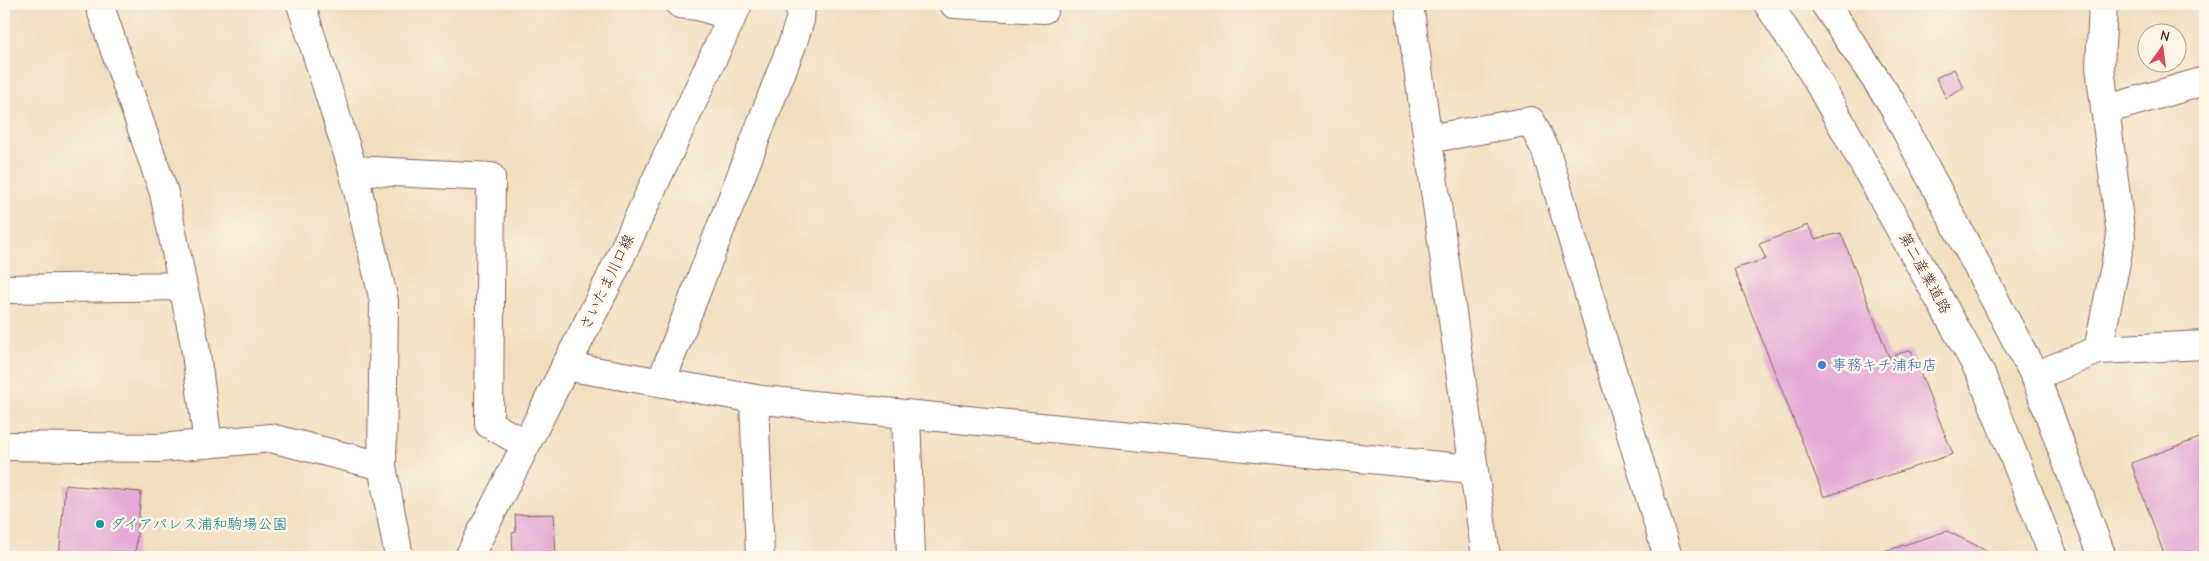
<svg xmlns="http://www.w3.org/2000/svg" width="2209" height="561" font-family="'Comic Neue','Klee One',sans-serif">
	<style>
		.building { fill: #e5a9d5 }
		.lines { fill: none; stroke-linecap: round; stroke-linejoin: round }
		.street-casing { stroke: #84625e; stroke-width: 30 }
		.primary-casing { stroke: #84625e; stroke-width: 30 }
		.street { stroke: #fff; stroke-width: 28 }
		.primary { stroke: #fff; stroke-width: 28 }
		.shop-dot { fill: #3f7fe0; stroke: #fcf5e5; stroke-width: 2 }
		.culture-dot { fill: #0f9aa8; stroke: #fcf5e5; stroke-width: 2 }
		.labels { text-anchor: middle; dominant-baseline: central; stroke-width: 5; stroke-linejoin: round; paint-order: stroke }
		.street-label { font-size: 15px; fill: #4a1f2b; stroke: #fcf5e5 }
		.shop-label { font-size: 15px; fill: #366cbe; stroke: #fcf5e5; text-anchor: start }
		.culture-label { font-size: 15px; fill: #0d838f; stroke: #fcf5e5; text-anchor: start }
	</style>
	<rect width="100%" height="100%" fill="#fcf5e5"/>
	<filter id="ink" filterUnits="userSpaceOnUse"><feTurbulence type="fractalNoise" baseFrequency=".02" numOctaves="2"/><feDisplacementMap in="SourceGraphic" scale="10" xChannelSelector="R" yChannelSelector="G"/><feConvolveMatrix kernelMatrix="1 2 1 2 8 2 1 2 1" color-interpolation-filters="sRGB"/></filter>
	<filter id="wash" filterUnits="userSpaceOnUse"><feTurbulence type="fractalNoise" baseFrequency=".0096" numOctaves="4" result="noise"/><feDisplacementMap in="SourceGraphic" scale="20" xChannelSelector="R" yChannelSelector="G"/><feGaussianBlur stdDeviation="1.12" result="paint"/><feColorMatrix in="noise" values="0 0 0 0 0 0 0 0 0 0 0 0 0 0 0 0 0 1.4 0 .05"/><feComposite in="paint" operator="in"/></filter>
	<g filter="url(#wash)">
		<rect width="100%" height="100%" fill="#efdfbe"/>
		<g id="blocks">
			<path class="building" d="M1954,69L1964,88L1946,98L1936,78Z
				M1808,225L1815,239L1841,233L1889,357L1911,350L1953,454L1824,497L1734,269L1766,259L1759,244Z
				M2205,436V557H2165L2131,463Z
				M65,485L141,492L135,557H59Z
				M554,514L556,557H513L512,533L516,532L515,515Z
				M1947,531L1989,552L1990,557H1867Z"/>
		</g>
	</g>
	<g filter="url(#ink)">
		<use href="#blocks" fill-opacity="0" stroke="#84625e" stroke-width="1"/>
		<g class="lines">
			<g class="street-casing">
				<path id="street" d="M99,4L164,193L195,345L208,444
					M301,4L353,170L384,301L382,466L399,557
					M680,4L698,6L732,16
					M954,4L1044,9V4
					M1409,4L1486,557
					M2105,110L2205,81
					M1427,139L1531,121L1546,151L1668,557
					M353,170L491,177L489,424L525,444
					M4,289L183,286
					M2098,350L2121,237L2100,67L2103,4
					M565,366L762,400L1472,469
					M2035,376L2098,350L2205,345
					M661,382L793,42L800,20L801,4
					M754,399L760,557
					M906,414L911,557
					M4,446L160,448L271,438L382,466"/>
			</g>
			<g class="primary-casing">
				<path id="primary" d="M1768,4L1813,73L1981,374L2054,557
					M1825,4L1891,102L2035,376L2102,557
					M469,557L610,279L738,4"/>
			</g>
			<use href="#street" class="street"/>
			<use href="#primary" class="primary"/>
		</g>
	</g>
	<circle class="shop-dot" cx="1822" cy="365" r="5"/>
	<circle class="culture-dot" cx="100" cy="524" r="5"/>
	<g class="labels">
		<g class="street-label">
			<text transform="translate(1925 273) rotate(61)">第二産業道路</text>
			<text transform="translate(607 282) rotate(-64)">さいたま川口線</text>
		</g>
		<g class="shop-label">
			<text x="1832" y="365">事務キチ浦和店</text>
		</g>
		<g class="culture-label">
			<text x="110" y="524">ダイアパレス浦和駒場公園</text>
		</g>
	</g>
	<rect width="2209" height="561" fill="none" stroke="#fcf5e5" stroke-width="20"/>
	<g transform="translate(2162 48) rotate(14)"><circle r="24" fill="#fcf5e5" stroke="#b59f9b"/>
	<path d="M0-4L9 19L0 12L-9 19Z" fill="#d1495b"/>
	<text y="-8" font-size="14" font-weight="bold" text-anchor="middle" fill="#4a1f2b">N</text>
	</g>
</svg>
